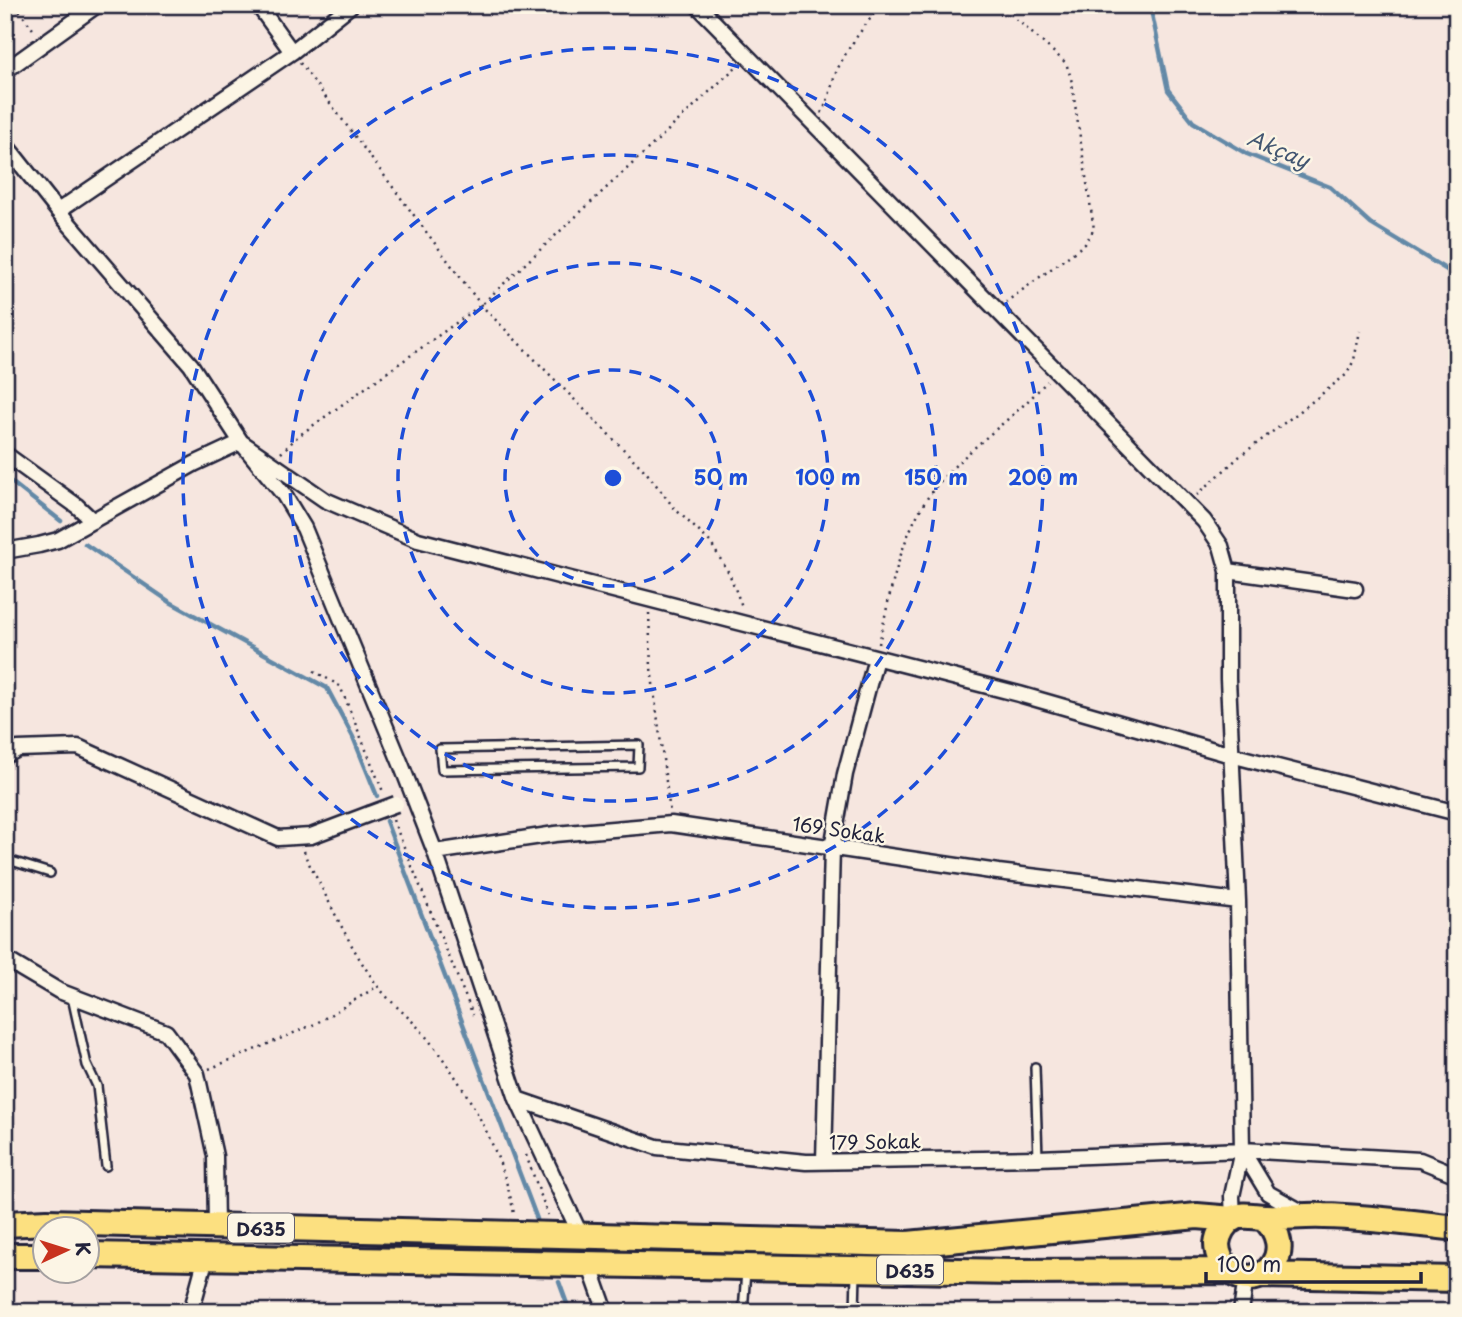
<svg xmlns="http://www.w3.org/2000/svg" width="1462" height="1317" font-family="'Playpen Sans',sans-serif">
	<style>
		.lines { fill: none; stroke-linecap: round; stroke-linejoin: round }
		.stream { stroke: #6389a7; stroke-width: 4.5 }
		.service-casing { stroke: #22223b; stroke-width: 12 }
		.minor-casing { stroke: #22223b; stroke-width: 19 }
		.trunk-casing { stroke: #22223b; stroke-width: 30 }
		.path { stroke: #22223b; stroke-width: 2.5; stroke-dasharray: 2 5; stroke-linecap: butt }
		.service { stroke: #fcf5e5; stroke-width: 7 }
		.minor { stroke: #fcf5e5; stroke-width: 14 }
		.trunk { stroke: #fce080; stroke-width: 24 }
		.minor-bridge-casing { stroke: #22223b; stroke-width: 19; stroke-linecap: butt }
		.minor-bridge { stroke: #fcf5e5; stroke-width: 14 }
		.ring { fill: none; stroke: #1d4ed8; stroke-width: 3.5; stroke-dasharray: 12 9 }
		.labels { text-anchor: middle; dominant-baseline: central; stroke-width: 5; stroke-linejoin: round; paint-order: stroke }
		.shield { fill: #fcf5e5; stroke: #63616e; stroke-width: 2 }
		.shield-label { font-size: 18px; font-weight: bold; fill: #22223b }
		.street-label { font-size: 19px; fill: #22223b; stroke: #fcf5e5 }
		.water-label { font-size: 21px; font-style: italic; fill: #425671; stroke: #fcf5e5 }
		.centre { fill: #1d4ed8; stroke: #fcf5e5; stroke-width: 3.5 }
		.ring-label { font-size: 21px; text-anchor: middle; font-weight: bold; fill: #1d4ed8; stroke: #fcf5e5; stroke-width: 5; stroke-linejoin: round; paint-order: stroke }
	</style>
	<rect width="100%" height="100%" fill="#f6e6df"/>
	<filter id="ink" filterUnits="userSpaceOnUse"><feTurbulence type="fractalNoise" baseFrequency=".0143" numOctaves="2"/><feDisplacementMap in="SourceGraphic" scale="14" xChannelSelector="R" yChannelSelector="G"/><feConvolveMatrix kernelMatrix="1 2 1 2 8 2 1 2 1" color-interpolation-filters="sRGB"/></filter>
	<g filter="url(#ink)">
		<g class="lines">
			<path class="stream" d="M1150,5L1168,90L1193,122L1247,154L1330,187L1371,224L1457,276
				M5,477L61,521
				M85,544L170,602L327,688L353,737L377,796
				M386,821L537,1219
				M559,1282L570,1312"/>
			<g class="service-casing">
				<path id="service" d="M639,745L638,767L442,770L440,749Z
					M5,859L50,873
					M72,997L87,1065L97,1086L106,1166
					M1035,1067L1038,1158
					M743,1312L746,1271
					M855,1312L856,1273"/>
			</g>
			<g class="minor-casing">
				<path id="minor" d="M697,5L1204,521L1221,546L1228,571V679L1238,901L1242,1150L1232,1196L1233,1219
					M292,52L351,5
					M5,71L97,5
					M5,144L58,211L191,365L241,442L325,500L418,540L1019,694L1231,755L1457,813
					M58,211L292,52L258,5
					M5,454L77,506L93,521
					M5,551L39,545L58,540L194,464L241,442L284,495L304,528L401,764L435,852L517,1099L581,1236
					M1228,571L1355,589
					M5,756L18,749L78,747L278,838L311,836L369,814
					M435,852L555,834L671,824L998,872L1238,901
					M5,959L59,991L166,1032L197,1074L215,1156L216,1227
					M517,1099L657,1147L806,1162L1038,1158L1242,1150L1420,1160L1457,1175
					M1242,1150L1268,1193L1302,1212
					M824,1161L832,848L845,774L876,658
					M589,1264L606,1312
					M191,1312L206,1257
					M1241,1312L1246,1277"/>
			</g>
			<g class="trunk-casing">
				<path id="trunk" d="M1263,1217C1300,1249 1264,1294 1231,1272C1223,1266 1217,1255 1217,1244C1218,1234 1224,1223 1233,1218C1244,1213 1254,1217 1265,1217C1284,1218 1304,1215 1324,1216C1368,1217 1412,1223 1457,1228
					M5,1224L47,1222L908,1244L1197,1216L1233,1219
					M88,1255L1013,1272L1230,1271
					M5,1256H46
					M1259,1275L1457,1279"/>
			</g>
			<path class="path" d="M15,5L35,32
				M1000,5L1066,63L1071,78L1094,229L1085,244L1006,302
				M300,63L481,305L646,472L675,509L710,542L729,573L743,609
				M821,113C831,98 831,81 839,66C850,44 866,24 881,5
				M281,453L297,437L481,305L737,66
				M1197,495L1240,456L1299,412L1347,374L1354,360L1360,331
				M649,613L651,668L670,812
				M879,644C891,590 901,528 938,484C970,446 1014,419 1047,381
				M314,671L340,686L384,794
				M393,820L473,1015
				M304,851L307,860C328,898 347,942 372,978C385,999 407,1014 423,1033C465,1084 502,1149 514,1214
				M209,1069L315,1024L378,986
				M526,1155L548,1215"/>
			<use href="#service" class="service"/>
			<use href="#minor" class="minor"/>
			<use href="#trunk" class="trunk"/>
			<g class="minor-bridge-casing">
				<path id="minor-bridge" d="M369,814L396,804"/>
			</g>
			<use href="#minor-bridge" class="minor-bridge"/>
		</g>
	</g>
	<g class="ring">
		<circle cx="613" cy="478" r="108"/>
		<circle cx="613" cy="478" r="215"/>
		<circle cx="613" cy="478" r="323"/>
		<circle cx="613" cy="478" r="430"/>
	</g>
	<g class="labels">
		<g class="shield">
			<rect x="228" y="1213.5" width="66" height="29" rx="5"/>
			<rect x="877" y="1255.5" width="66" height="29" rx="5"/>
		</g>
		<g class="shield-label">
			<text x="261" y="1228">D635</text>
			<text x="910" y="1270">D635</text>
		</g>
		<g class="street-label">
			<text transform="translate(839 829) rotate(8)">169 Sokak</text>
			<text transform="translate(875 1141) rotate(-1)">179 Sokak</text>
		</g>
		<g class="water-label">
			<text transform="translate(1279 148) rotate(23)">Akçay</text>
		</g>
	</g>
	<circle cx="613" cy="478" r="10" class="centre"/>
	<g class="ring-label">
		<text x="721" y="485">50 m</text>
		<text x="828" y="485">100 m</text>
		<text x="936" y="485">150 m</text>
		<text x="1043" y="485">200 m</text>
	</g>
	<rect width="1462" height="1317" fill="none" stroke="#fcf5e5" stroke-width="28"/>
	<rect x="14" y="14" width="1434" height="1289" fill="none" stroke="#22223b" stroke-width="2.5" filter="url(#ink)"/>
	<g transform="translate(66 1250) rotate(86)"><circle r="33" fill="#fcf5e5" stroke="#a5a1a1" stroke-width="2"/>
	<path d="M0-5L12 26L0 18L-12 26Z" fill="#c8321e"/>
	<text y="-10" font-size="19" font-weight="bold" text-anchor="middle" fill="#22223b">K</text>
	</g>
	<path d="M1206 1272v10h215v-10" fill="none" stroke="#22223b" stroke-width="3.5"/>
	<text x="1217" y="1272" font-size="21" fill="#22223b" stroke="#fcf5e5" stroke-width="5" paint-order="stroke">100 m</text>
</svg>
